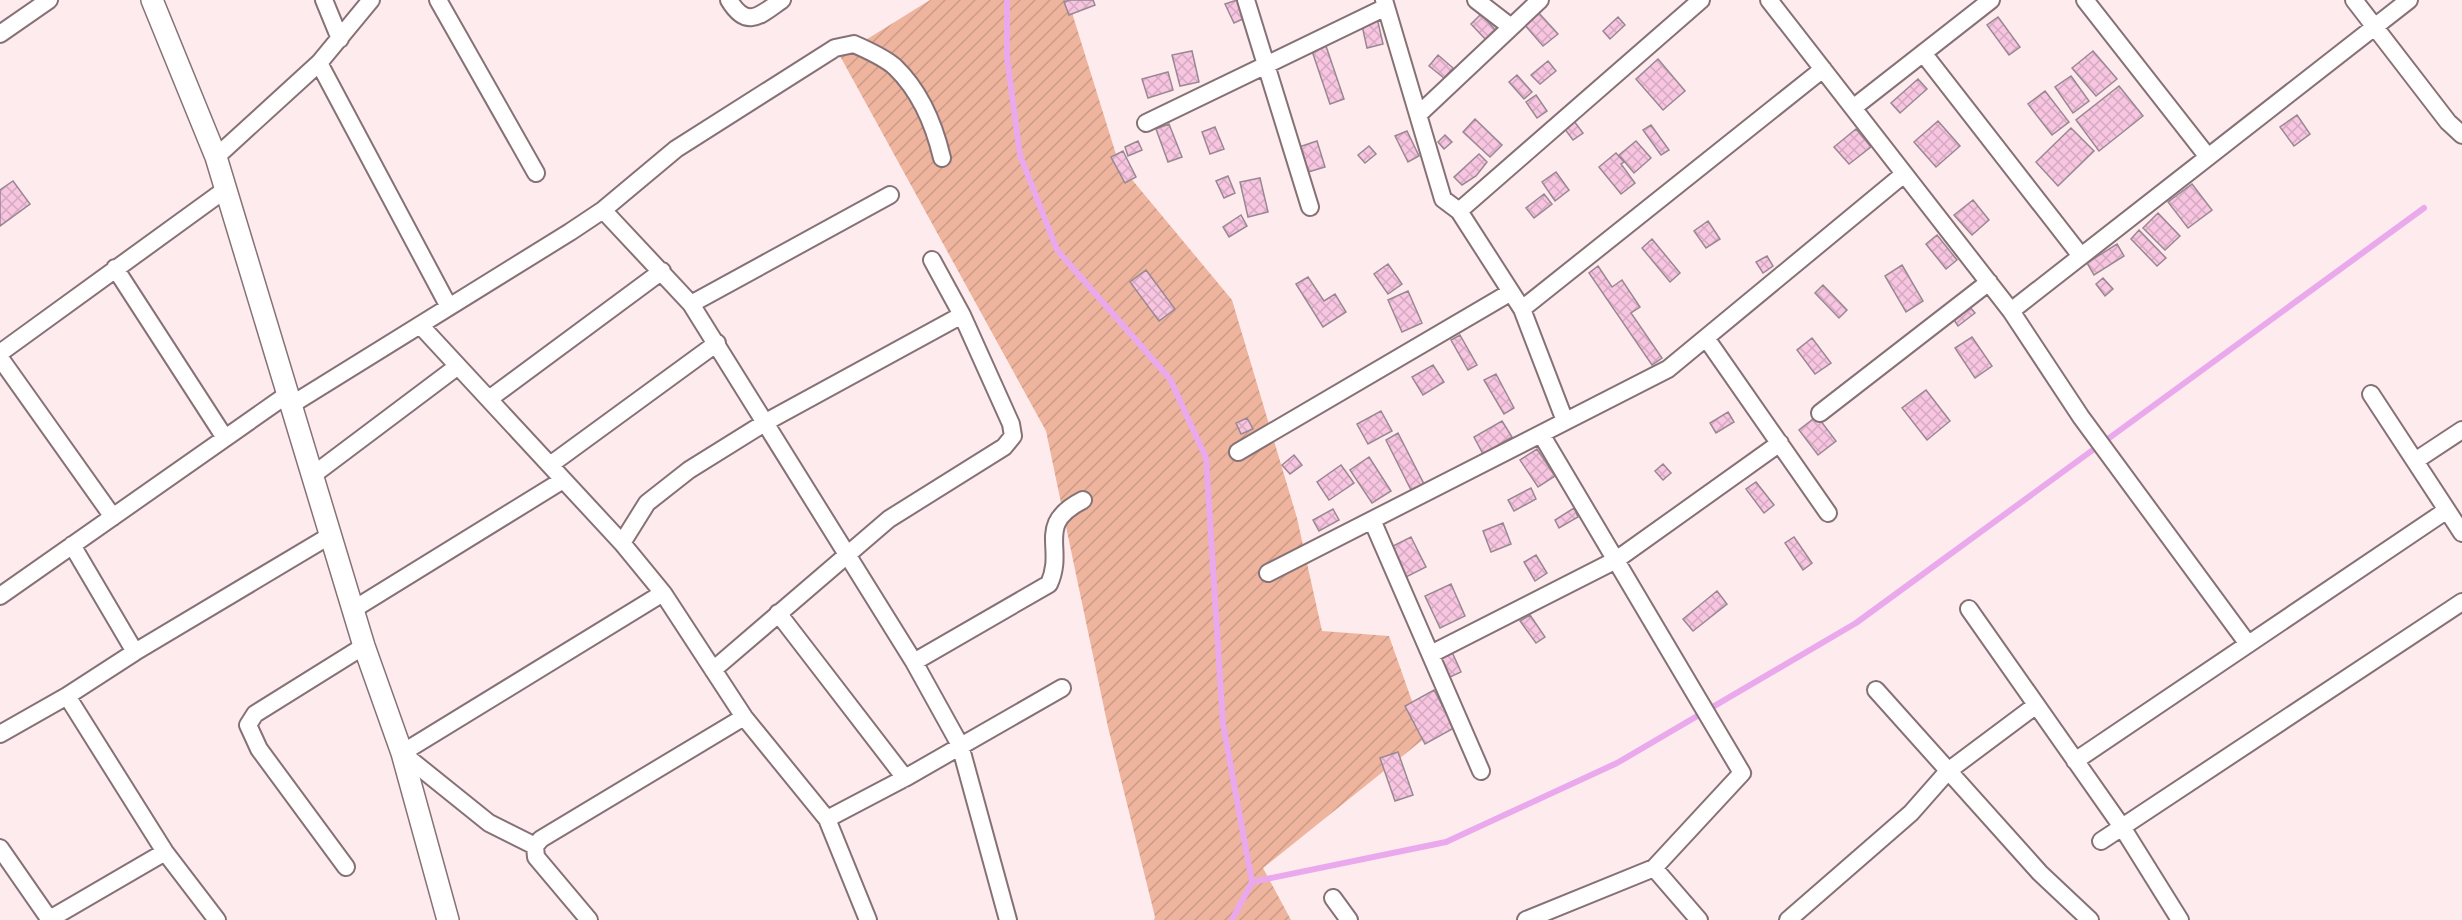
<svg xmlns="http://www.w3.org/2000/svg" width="2462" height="920" font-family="'Space Grotesk',sans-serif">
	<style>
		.garden { fill: url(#garden-furrows) }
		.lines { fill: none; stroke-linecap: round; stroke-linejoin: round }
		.stream { stroke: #e9a9ec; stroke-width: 6 }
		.building { fill: url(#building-cross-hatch); stroke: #998891; stroke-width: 1.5 }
		.minor-casing { stroke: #867276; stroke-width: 20 }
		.tertiary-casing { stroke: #867276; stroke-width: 24 }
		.minor { stroke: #fff; stroke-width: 16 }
		.tertiary { stroke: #fff; stroke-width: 21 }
	</style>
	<defs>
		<pattern id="garden-furrows" width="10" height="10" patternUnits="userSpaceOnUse" patternTransform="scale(1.5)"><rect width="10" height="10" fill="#eeb49d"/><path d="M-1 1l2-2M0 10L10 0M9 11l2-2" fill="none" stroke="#cc9b87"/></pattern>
		<pattern id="building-cross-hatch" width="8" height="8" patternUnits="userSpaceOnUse" patternTransform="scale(1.5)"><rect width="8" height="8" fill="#f8c5e1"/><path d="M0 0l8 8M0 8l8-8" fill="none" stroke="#d5a9c1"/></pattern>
	</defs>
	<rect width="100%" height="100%" fill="#fdebee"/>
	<path class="garden" d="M930,0H1072L1073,16L1119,164L1232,300L1297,518L1322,631L1389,636L1425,738L1263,868L1291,920H1154L1155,917L1108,727L1046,431L840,56Z"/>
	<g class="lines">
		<path class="stream" d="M1007,0V57L1020,155L1057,250L1170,379L1206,458L1223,724L1252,882L1232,920
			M1252,882L1446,842L1617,763L1856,623L2424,208"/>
	</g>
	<path class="building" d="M1070,0H1093L1095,5L1069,15L1064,2Z
		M1237,0L1245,18L1234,23L1225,4Z
		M1537,11L1558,34L1543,46L1523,23Z
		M1481,14L1498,33L1488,42L1471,24Z
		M1618,17L1625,25L1610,39L1603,31Z
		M1998,17L2020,47L2009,55L1987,25Z
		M1377,18L1383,44L1367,48L1361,21Z
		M1326,46L1344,99L1330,104L1312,51Z
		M1192,51L1199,82L1180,86L1172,55Z
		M2093,51L2117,79L2096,96L2072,68Z
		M1438,55L1453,68L1444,78L1429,66Z
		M1658,59L1685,91L1663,110L1636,79Z
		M1548,61L1556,71L1540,84L1531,75Z
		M1168,72L1173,90L1148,98L1142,79Z
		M1517,75L1532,92L1524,99L1509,82Z
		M2071,76L2089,101L2073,113L2055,87Z
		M1918,79L1927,89L1900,113L1891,103Z
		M2119,86L2143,116L2099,151L2076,120Z
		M2045,91L2069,122L2052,135L2028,104Z
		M1536,95L1547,111L1537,118L1526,102Z
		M2297,115L2310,134L2294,146L2280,127Z
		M1571,117L1583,133L1573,140L1561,124Z
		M1475,119L1502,145L1490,157L1463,132Z
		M1938,121L1960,146L1936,167L1914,142Z
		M1169,124L1182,157L1168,162L1156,129Z
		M1651,125L1669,150L1661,155L1643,130Z
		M1215,127L1224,149L1210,154L1202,132Z
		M2071,128L2094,151L2058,186L2036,162Z
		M1856,129L1871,147L1849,164L1834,147Z
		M1407,131L1419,156L1408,162L1395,136Z
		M1445,135L1452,142L1444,149L1438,142Z
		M1138,141L1142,150L1128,156L1125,147Z
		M1317,141L1325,167L1308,172L1299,147Z
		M1636,141L1651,158L1634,173L1619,155Z
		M1369,146L1376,154L1365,163L1358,155Z
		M1123,151L1136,177L1125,183L1111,157Z
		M1616,153L1624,162L1621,164L1635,183L1621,194L1599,167Z
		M1479,154L1487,162L1476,176L1462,185L1454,177Z
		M1556,172L1569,190L1555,201L1542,182Z
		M1228,176L1235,193L1224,198L1216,181Z
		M1260,178L1268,212L1248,217L1240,182Z
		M13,181L30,204L0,226V190Z
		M2192,184L2212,210L2188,228L2168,202Z
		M1544,194L1552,204L1534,218L1526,208Z
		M1973,200L1989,220L1972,235L1954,215Z
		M2158,213L2180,236L2165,250L2143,228Z
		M1241,215L1247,226L1229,237L1223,227Z
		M1708,221L1720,239L1706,248L1694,231Z
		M2139,230L2166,258L2157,266L2131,239Z
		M1937,235L1957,260L1946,269L1926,244Z
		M1652,239L1680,273L1670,282L1642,248Z
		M2117,244L2124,256L2094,275L2087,263Z
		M1767,256L1773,266L1763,273L1756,262Z
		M1388,264L1402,284L1388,294L1374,274Z
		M1902,265L1923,301L1906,312L1885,276Z
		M1598,266L1612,287L1622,280L1640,307L1631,313L1662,358L1652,365L1589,273Z
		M1146,270L1175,309L1159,321L1130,282Z
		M1308,277L1324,301L1335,294L1346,312L1323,327L1296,284Z
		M2103,278L2113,289L2105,296L2096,284Z
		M1823,285L1847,310L1839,318L1815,293Z
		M1408,291L1422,323L1402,332L1388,300Z
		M1968,305L1975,313L1958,326L1952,317Z
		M1460,335L1477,365L1468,370L1451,340Z
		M1972,337L1992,366L1975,378L1955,348Z
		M1812,338L1831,363L1815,374L1797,350Z
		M1433,365L1444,382L1423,395L1412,377Z
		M1496,374L1514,408L1504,414L1484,380Z
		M1926,390L1950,421L1927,440L1902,408Z
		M1381,411L1392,431L1368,444L1357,424Z
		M1728,412L1734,422L1716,433L1710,423Z
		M1817,416L1836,441L1818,455L1799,430Z
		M1247,418L1253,429L1241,434L1236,423Z
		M1502,421L1512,437L1483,454L1474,437Z
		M1398,433L1424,484L1411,490L1386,440Z
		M1537,449L1555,476L1538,487L1520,460Z
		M1294,455L1302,465L1290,474L1282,465Z
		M1369,457L1391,491L1372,503L1350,470Z
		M1663,464L1671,473L1663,480L1655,471Z
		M1341,465L1354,483L1329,500L1317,482Z
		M1756,482L1774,505L1764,513L1746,489Z
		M1531,488L1536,499L1514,511L1508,500Z
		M1574,508L1578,517L1559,528L1555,520Z
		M1333,509L1339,520L1319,531L1313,520Z
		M1503,523L1511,544L1491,552L1483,531Z
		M1411,537L1426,567L1404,578L1389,548Z
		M1794,537L1812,563L1803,570L1785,543Z
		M1536,555L1547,573L1535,581L1524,562Z
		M1451,584L1465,616L1440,628L1425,596Z
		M1717,591L1727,604L1693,631L1683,619Z
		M1530,615L1545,637L1536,643L1520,621Z
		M1452,652L1461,672L1450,677L1441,657Z
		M1434,690L1454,728L1425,744L1405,706Z
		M1398,752L1413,795L1395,801L1380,758Z"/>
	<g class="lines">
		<g class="minor-casing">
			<path id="minor" d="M324,0L340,39
				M438,0L536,173
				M729,0C747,30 760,15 782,0
				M1246,0L1310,207
				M1384,0L1443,199L1459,211L1522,309L1565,421
				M1476,0L1511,27
				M1769,0L2011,311L2081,417L2248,644
				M2085,0L2208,157
				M2354,0L2448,122L2462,135
				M0,34L49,0
				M1923,53L2081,256
				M319,63L449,307
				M1853,108L1991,0
				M1418,115L1540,0
				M1146,123L1386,7
				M216,157L319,63L371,0
				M603,210L691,304L914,662L960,745L1008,920
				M1459,211L1701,0
				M115,268L225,438
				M691,304L890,195
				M1522,309L1823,69
				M2011,311L2409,0
				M420,325L622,543L663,593L744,717L827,819L868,920
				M1706,338L1828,513
				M0,353L226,189
				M0,358L113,517
				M2371,394L2462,533
				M489,399L662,271
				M291,405L570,232L603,210L676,149L835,48L854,44C867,50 884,57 895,67C921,92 934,124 942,158
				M1820,413L1989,282
				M1238,452L1511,292
				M2415,461L2462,430
				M550,465L717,343
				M313,475L458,366
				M1372,520L1481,771
				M622,543L647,503L689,470L766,422L962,315L932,260
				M72,545L135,652
				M1268,573L1668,369L1904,174
				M0,596L288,394
				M354,609L563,480
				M1969,609L2122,827L2180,920
				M778,613L905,778
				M1431,654L1616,560L1780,443
				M914,662L1049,584C1066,547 1034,525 1083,500
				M713,670L889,519L1004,447L1013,436L1011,424L962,315
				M1876,690L2040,873L2090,920
				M67,696L165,852L217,920
				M0,734L67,696L135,652L331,535
				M2075,761L2447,510
				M827,819L905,778L1062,688
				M2101,841L2462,602
				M535,846L489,823L402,753L663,593
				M0,848L50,920
				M346,867L259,749L248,725L255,714L364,646
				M1654,868L1699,920
				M1333,898L1349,920
				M50,919L165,852
				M589,920L536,857L535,846L541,839L744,717
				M1526,920L1654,868L1742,773L1541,434
				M1788,920L1911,813L1948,771L2035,706"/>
		</g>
		<g class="tertiary-casing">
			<path id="tertiary" d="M152,0L216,157L364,646L402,753L448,920"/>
		</g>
		<use href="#minor" class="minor"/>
		<use href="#tertiary" class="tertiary"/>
	</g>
</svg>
